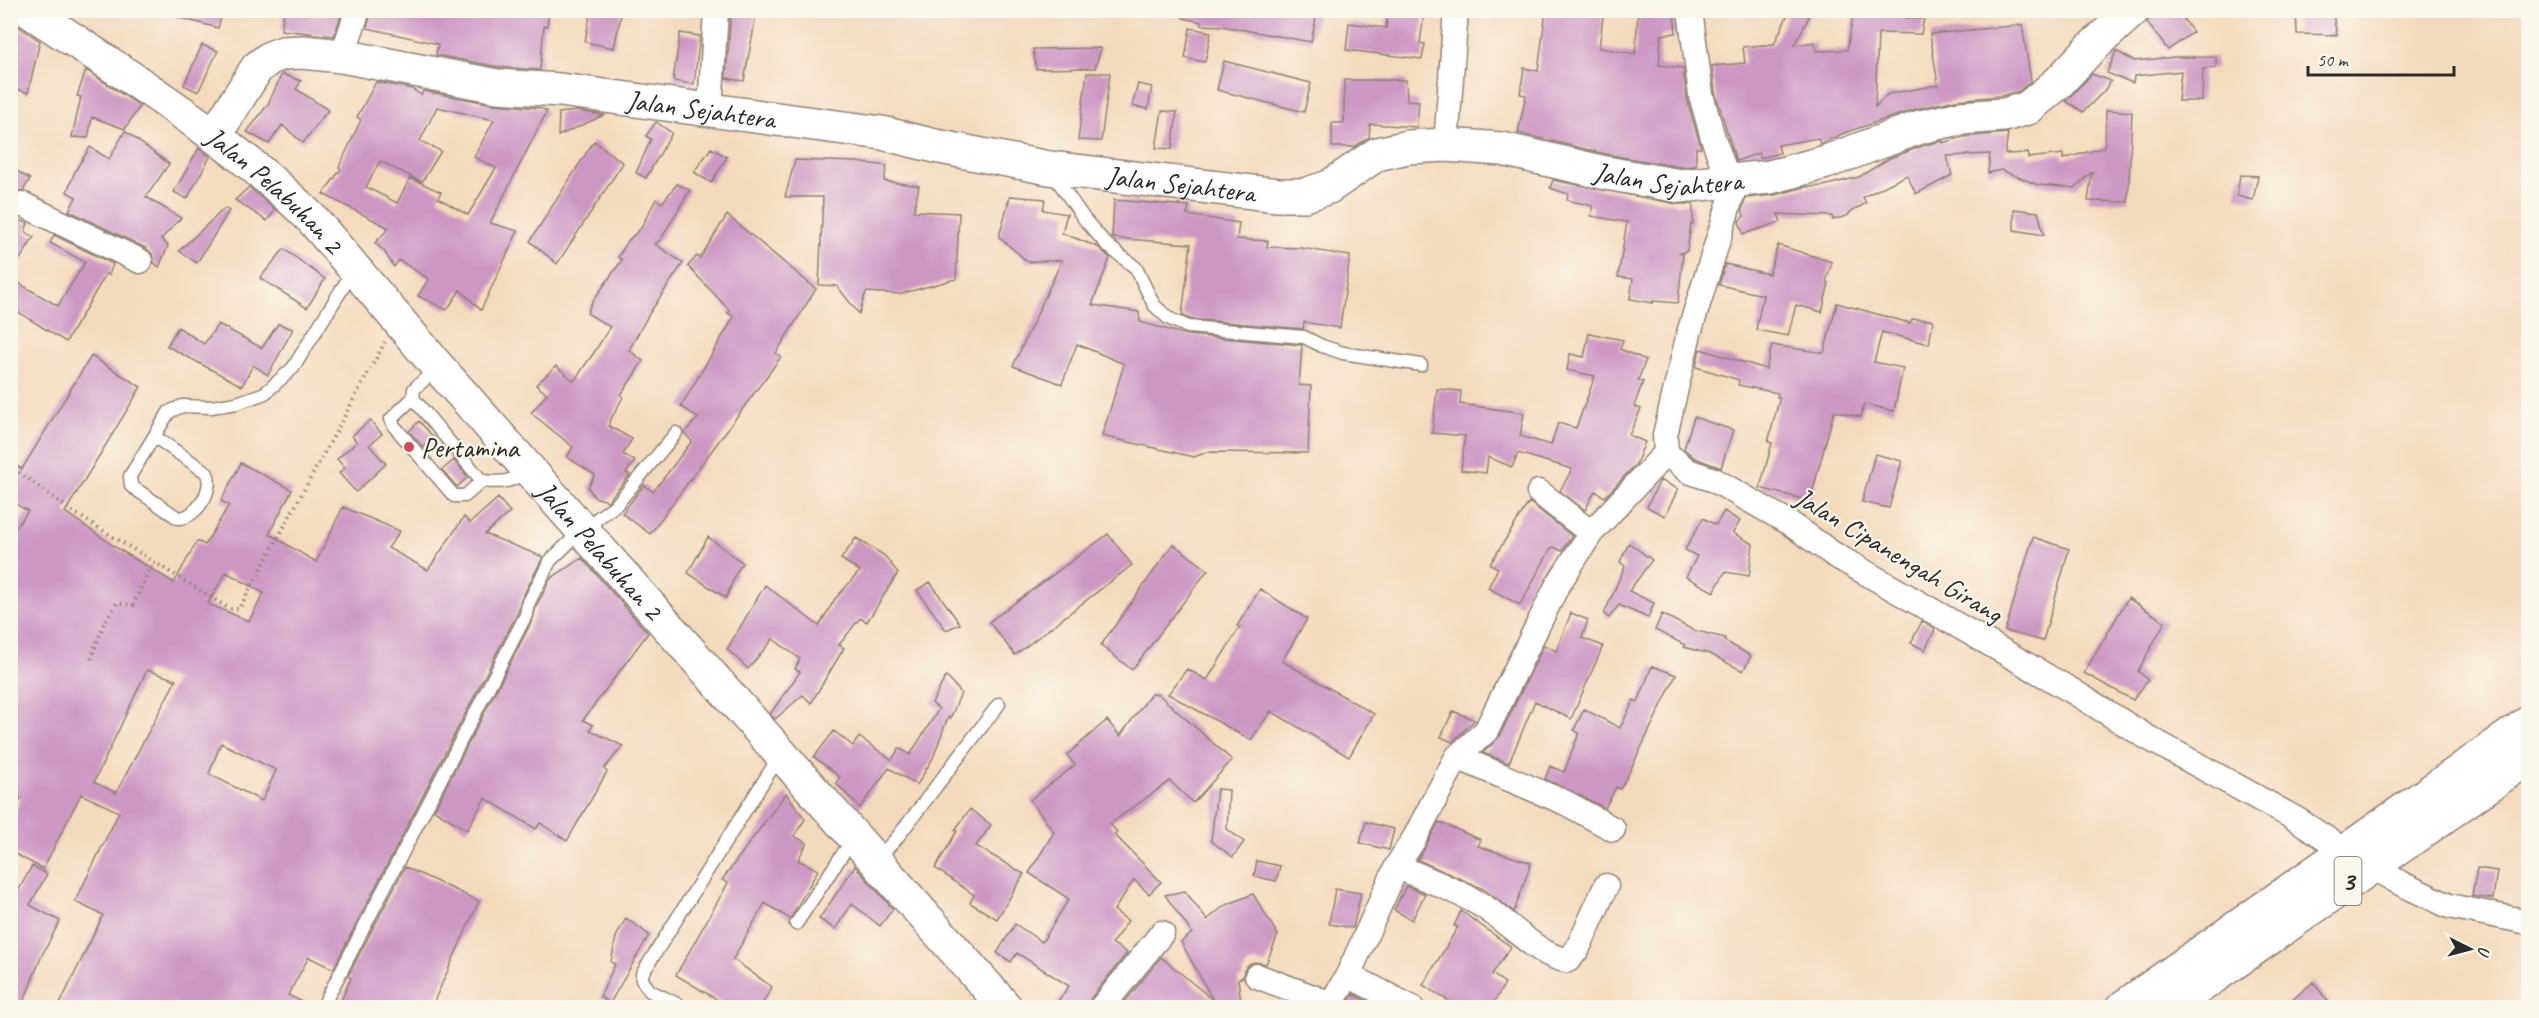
<svg xmlns="http://www.w3.org/2000/svg" width="2539" height="1018" font-family="Caveat,sans-serif">
	<style>
		.building { fill: #cd97c4; fill-rule: evenodd }
		.lines { fill: none; stroke-linecap: round; stroke-linejoin: round }
		.lane-casing { stroke: #908274; stroke-width: 15 }
		.street-casing { stroke: #908274; stroke-width: 27 }
		.secondary-casing { stroke: #908274; stroke-width: 36 }
		.primary-casing { stroke: #908274; stroke-width: 36 }
		.path { stroke: #908274; stroke-width: 4; stroke-dasharray: 1.5 4.5; stroke-linecap: butt }
		.lane { stroke: #fff; stroke-width: 12 }
		.street { stroke: #fff; stroke-width: 24 }
		.secondary { stroke: #fff; stroke-width: 33 }
		.primary { stroke: #fff; stroke-width: 33 }
		.poi-dot { fill: #d1495b; stroke: #fbf7ec; stroke-width: 2 }
		.labels { text-anchor: middle; dominant-baseline: central; stroke-width: 4.5; stroke-linejoin: round; paint-order: stroke }
		.shield { fill: #fbf7ec; stroke: #696865; stroke-width: 1.5 }
		.shield-label { font-size: 27px; font-weight: bold; fill: #2b2b2b }
		.street-label { font-size: 28px; fill: #2b2b2b; stroke: #fbf7ec }
		.poi-label { font-size: 28px; fill: #2b2b2b; stroke: #fbf7ec; text-anchor: start }
	</style>
	<rect width="100%" height="100%" fill="#fbf7ec"/>
	<filter id="ink" filterUnits="userSpaceOnUse"><feTurbulence type="fractalNoise" baseFrequency=".0167" numOctaves="2"/><feDisplacementMap in="SourceGraphic" scale="12" xChannelSelector="R" yChannelSelector="G"/><feConvolveMatrix kernelMatrix="1 2 1 2 8 2 1 2 1" color-interpolation-filters="sRGB"/></filter>
	<filter id="wash" filterUnits="userSpaceOnUse"><feTurbulence type="fractalNoise" baseFrequency=".008" numOctaves="4" result="noise"/><feDisplacementMap in="SourceGraphic" scale="24" xChannelSelector="R" yChannelSelector="G"/><feGaussianBlur stdDeviation="1.35" result="paint"/><feColorMatrix in="noise" values="0 0 0 0 0 0 0 0 0 0 0 0 0 0 0 0 0 1.4 0 .05"/><feComposite in="paint" operator="in"/></filter>
	<g filter="url(#wash)">
		<rect width="100%" height="100%" fill="#f4dabc"/>
		<g id="blocks">
			<path class="building" d="M171,10H223L218,28L170,15Z
				M284,10H343L334,36L281,30Z
				M372,10H419L440,17L441,10H549L547,26H544L540,70L499,67L436,55L438,44L367,28Z
				M591,10H622L614,48L585,42Z
				M731,10H755L754,27L744,81L726,78Z
				M1183,10H1302L1317,13L1311,42L1222,26L1201,25V22L1183,18Z
				M1388,10L1424,14L1420,43L1425,44L1422,59L1346,50L1349,23L1386,28Z
				M1546,10H1604L1599,48L1635,54L1638,14L1674,12L1676,33L1661,35L1659,65L1683,68L1687,99L1701,148H1696V166L1681,167L1610,155L1518,133L1526,95L1520,94L1524,68L1538,71Z
				M1790,10H1796L1809,17L1794,45L1815,42L1816,51L1847,50L1854,10H1905V18L1924,19L1921,34L1878,33L1875,107L1888,94L1938,85L1930,34L2022,25L2031,81L2019,91L2001,96L1956,100L1916,109L1844,133L1820,144L1818,138L1778,145L1780,153L1760,158L1759,153L1736,161L1715,92L1712,66L1745,63L1743,47L1774,44Z
				M2156,10H2177L2193,32L2168,50L2147,22Z
				M2296,10H2332L2337,35L2297,34Z
				M10,16L18,26L40,41L28,93L10,87Z
				M1190,28L1211,32L1205,62L1185,58Z
				M680,33L700,36L694,84L673,81Z
				M202,45L218,51L198,92L184,85Z
				M1101,48L1095,68L1036,69L1033,49Z
				M2116,51L2134,61L2175,57H2216V68L2203,69L2202,101H2178L2181,71L2134,76L2133,83L2107,73Z
				M1224,61L1311,83L1304,112L1217,90Z
				M86,70L140,106L125,129L92,117L88,138L72,137L81,97L77,96Z
				M1087,73H1110L1101,141L1078,140Z
				M282,74L301,81L296,89L328,110L303,143L282,125L269,144L247,132L268,104Z
				M2092,74L2111,81L2104,91L2083,112L2066,101Z
				M1344,80H1406L1407,100L1419,101L1417,127L1370,124L1369,137L1354,147H1332V123H1344Z
				M376,82L412,89L421,95L423,91L493,104L540,108L547,111L490,223L518,231L481,310L460,290L447,310L418,296L429,279L399,260L394,267L384,251L375,243L389,228L323,194L341,169L339,167L361,120L357,117ZM437,107L494,120L474,157L496,168L468,215L438,198L441,192L410,178L397,203L366,187L380,161L422,182L441,151L420,141Z
				M1138,84L1152,87L1148,109L1132,106Z
				M2106,110L2132,112L2128,202L2088,201L2092,172L2075,188L2038,185L2001,170L1988,173L1990,154L1947,156L1952,175L1916,194L1907,175L1863,197L1866,203L1849,213V215L1833,220L1832,216L1778,214L1781,222L1743,234L1739,221L1744,216L1742,209L1746,198L1775,195L1805,187L1823,186L1859,177L1888,159L1925,145L1943,141V143L1963,137L2008,133L2005,154L2028,153V158L2063,154V159L2105,147Z
				M577,111L604,115L558,136L559,113Z
				M1162,111L1177,112L1172,149L1156,148Z
				M656,122L672,133L646,178L636,173L651,139L646,136Z
				M125,131L169,164L146,197L181,218L161,239L168,246L159,267L154,263L152,254L146,248L69,211L76,197L67,192L75,171L90,147L109,159Z
				M594,141L623,163L557,264L530,241Z
				M199,148L210,157L187,199L174,192Z
				M711,148L727,157L711,183L694,172Z
				M795,160L856,162L887,166L884,181L919,186L914,211L959,213L956,279L900,294L866,292L859,314L837,286L819,285L823,197H785Z
				M10,167L30,179L23,191L10,190Z
				M2240,175L2258,176L2253,200L2237,196Z
				M1553,180L1677,204H1693V224H1691L1687,251L1680,253L1683,254L1678,303L1653,301V303L1630,299L1633,279L1618,277L1627,222L1591,216L1593,206L1567,200L1568,194L1550,188Z
				M677,184L690,190L661,239L655,244L683,263L649,314L629,350L643,361L621,395L623,397L609,423V426L632,439L623,454L635,461L626,473L630,475L608,501L594,497L588,487L595,475L567,457L573,447L531,413L547,394L536,385L556,366L574,381L593,354L610,327L587,313L592,302L622,260L618,257L628,241L641,228L656,199L662,203Z
				M249,187L275,210L267,221L235,200Z
				M1010,196L1045,199L1043,210L1067,214L1062,233L1098,247L1110,258L1092,305L1139,312L1140,322L1187,335L1302,345L1299,385L1311,386L1308,453L1207,452L1194,457L1102,436L1124,364L1077,344L1062,384L1013,366L1062,260L1028,262L999,237Z
				M1114,200L1189,206L1187,215L1239,223L1237,239L1268,241L1267,247L1301,248L1350,256L1340,328L1304,322L1303,329L1190,319L1182,315L1191,244L1112,238Z
				M225,208L229,211L197,263L179,251Z
				M2014,209L2038,212L2044,235L2014,230Z
				M727,215L816,289L776,353L781,357L650,534L622,513L644,485L653,492L692,441L684,433L698,418L681,406L734,317L728,313L730,311L688,266L697,256L700,258Z
				M10,218L28,223L25,232L34,237L10,275Z
				M54,235L113,264L109,275L106,274L66,342L10,307V278L58,306L85,262L50,243Z
				M1778,245L1832,262L1826,282L1829,283L1822,312L1796,305L1788,336L1756,330L1763,295L1719,285L1725,264L1769,274Z
				M284,249L325,279L307,308L260,278Z
				M1837,303L1910,323L1912,319L1933,320L1929,344L1882,332L1874,362L1903,368L1894,411L1864,404L1861,417L1834,411L1810,501L1760,488L1772,443L1768,442L1780,397H1777L1778,393L1738,385L1739,380L1696,367L1700,349L1766,369L1772,345L1824,353Z
				M218,324L262,348L278,324L293,329L268,375L253,365L242,386L167,346L178,327L204,344Z
				M1589,333L1623,340L1620,349L1646,360L1638,380L1643,382L1634,406L1641,409L1629,435L1645,442L1636,464L1605,497L1595,491L1585,510L1560,491L1572,469L1518,453L1512,467L1488,457L1486,473L1461,470L1465,436L1432,433L1437,389L1461,391L1460,404L1524,413L1520,436L1551,445L1558,423L1576,428L1595,376L1567,370L1570,354L1584,357Z
				M91,356L141,387L65,512L117,548L174,583L197,541L205,545L229,505L221,501L241,463L292,490L269,534L316,562L343,507L400,531L388,548L428,570L464,517L470,523L498,498L510,512L485,534L543,557L521,600L518,612L333,969L309,957L288,995L314,1008H58L103,915L75,902L119,812L81,794L43,869L10,851V822L21,798L10,793V536L28,511L10,501V462L22,469ZM226,572L264,593L249,621L208,604ZM147,670L176,680L116,793L94,782ZM221,743L276,770L262,801L209,774Z
				M1694,417L1733,430L1721,468L1695,458L1684,449Z
				M370,420L382,434L369,445L386,464L356,492L339,473L345,468L337,459L357,442L352,436Z
				M419,421L434,438L424,448L409,431Z
				M1875,454L1902,461L1889,508L1862,502Z
				M454,460L468,477L457,487L442,470Z
				M1660,480L1678,489L1665,516L1647,507Z
				M1529,502L1572,536L1562,551L1554,547L1551,548L1520,605L1488,588L1498,568L1490,564Z
				M1724,511L1740,521L1733,533L1753,544L1749,576L1725,572L1714,592L1686,577L1697,556L1685,550L1703,518L1716,525Z
				M1108,534L1132,565L1015,655L989,622Z
				M708,537L743,563L737,571L726,598L688,573Z
				M2033,537L2069,549L2043,641L2005,631Z
				M856,538L885,556L898,573L867,622L860,618L839,645L844,648L811,703L803,695L775,719L770,714L800,672L795,669L800,659L773,639L748,669L727,649L765,585L819,626L835,599L860,571L841,559Z
				M1629,543L1652,560L1629,591L1654,603L1648,618L1619,605L1609,618L1604,614L1625,566L1620,562Z
				M1173,544L1208,570L1132,670L1101,645Z
				M582,558L648,633L583,720L593,725L590,730L623,746L604,769L607,772L567,841L540,823L536,829L485,798L467,830L434,810L533,619L536,607L551,578Z
				M930,582L960,624L946,630L917,590Z
				M1260,589L1307,619L1282,661L1374,714L1349,757L1271,711L1251,740L1168,694L1187,669L1207,680L1240,627L1237,626Z
				M2128,598L2165,622L2138,671L2148,680L2133,700L2084,673Z
				M1571,613L1588,620L1582,638L1603,646L1571,719L1535,701L1509,763L1483,753L1499,737L1544,645L1556,651Z
				M1662,614L1693,630L1725,638V641L1751,656L1743,671L1710,654L1684,647L1685,645L1655,630Z
				M1922,621L1935,629L1925,650L1911,643Z
				M1652,666L1676,675L1628,775L1620,789L1616,787L1605,808L1545,779L1550,766L1564,772L1579,733L1574,730L1584,709L1620,728L1634,700L1638,702Z
				M946,676L961,693L950,719L948,717L933,758L917,785L889,768L860,808L836,783L840,777L814,757L834,731L853,746L859,737L892,760L899,748L910,755L939,709L932,703Z
				M1151,694H1158L1232,760L1193,803L1170,781L1110,824L1117,832L1114,834L1161,882L1149,894L1134,880L1114,910L1128,921L1112,943L1127,953L1090,999L1087,1008H1053L1069,986L1017,953L1011,962L997,953L1015,924L1042,942L1069,899L1029,873L1054,832L1030,800L1075,765L1067,755L1107,720L1120,736Z
				M1453,711L1475,720L1452,742L1441,737Z
				M1217,789L1229,790L1227,829L1244,842L1233,857L1211,841Z
				M786,793L805,819L794,836L807,843L798,860L818,870L790,919L765,903L733,959L772,987L760,1008H731L676,975L728,883L722,880Z
				M970,809L991,825L976,846L1024,874L997,919L970,903L974,895L935,868L957,831L955,830Z
				M1366,822L1394,829L1389,850L1360,843Z
				M1439,822L1481,840L1478,846L1531,863L1514,912L1483,889L1418,860Z
				M1257,861L1280,866L1276,881L1254,876Z
				M32,866L47,874L30,905L60,921L42,955L21,1008H10V890L17,893Z
				M855,866L893,909L880,926L852,904L835,929L819,919Z
				M405,867L479,901L431,1008H355L341,1001L351,978L348,976Z
				M2477,868L2497,871L2493,899L2472,896Z
				M1406,886L1425,894L1412,920L1394,910Z
				M1335,889L1361,893L1353,928L1329,924Z
				M1185,891L1207,920L1224,906L1253,894L1278,935L1266,964L1255,962L1248,965L1244,970L1243,977L1238,979L1242,1008H1120L1161,957L1213,1000L1181,942L1192,933L1165,895Z
				M1461,911L1511,947L1492,974L1505,983L1491,1008H1460L1423,985L1458,927L1454,926Z
				M626,918L649,935L610,1003L600,997L615,964L611,962L616,937Z
				M2313,982L2333,1008H2283Z
				M1353,994L1380,1008H1345Z"/>
		</g>
	</g>
	<g filter="url(#ink)">
		<use href="#blocks" fill-opacity="0" stroke="#908274" stroke-width="1.5"/>
		<g class="lines">
			<g class="lane-casing">
				<path id="lane" d="M1053,174L1085,220L1107,245L1136,268L1154,305L1168,318L1188,327L1304,337L1322,346L1343,353L1421,365
					M437,368L414,389L413,398L482,481C502,483 511,483 528,470
					M413,398L391,419L394,426L454,496H465L482,481
					M155,437L206,472C216,488 196,519 178,518L131,486L130,476L169,412L182,406L211,407L237,403L265,393L293,368L353,271
					M877,859L896,839L999,704
					M796,924L844,852L856,839
					M322,1008L526,615L528,604L550,561L583,529L617,504L676,433
					M685,1008L650,991L642,980V974L779,757"/>
			</g>
			<g class="street-casing">
				<path id="street" d="M1690,10L1701,95L1713,138L1729,182
					M342,56L358,10
					M710,111L716,10
					M1446,145L1456,10
					M1736,182L1689,333L1665,435L1666,453L1688,471L1714,480L1788,522L1833,554L2074,692L2145,736L2296,819L2344,850
					M10,204L24,205L140,261
					M1539,492L1591,533
					M1457,757L1566,803L1613,829
					M1397,866C1423,878 1451,888 1476,902C1505,917 1534,954 1565,960H1568L1577,950L1606,886
					M2370,866L2402,884L2449,906L2528,922
					M1348,975L1412,1008
					M1257,976L1331,1004L1348,975L1397,866L1414,839L1457,757L1486,731L1557,586L1591,533L1666,453
					M1101,1008L1162,933"/>
			</g>
			<g class="secondary-casing">
				<g id="secondary">
					<path id="s1" d="M28,10C127,76 230,137 314,221L438,367L1006,1008"/>
					<path id="s2" d="M215,135L257,68L270,58L283,53L303,52L342,56L497,86L560,90L882,133L935,146L1049,168L1278,195H1305L1329,187L1377,154L1408,147L1446,145L1502,149L1606,173L1680,186L1770,177L1826,162L1920,127L1960,118L2004,115L2028,108L2059,82L2088,51L2133,10"/>
				</g>
			</g>
			<g class="primary-casing">
				<path id="primary" d="M2122,1008L2528,723
					M2169,1008L2528,758"/>
			</g>
			<path class="path" d="M19,472L73,512L230,609H239L385,342
				M91,659L104,623L117,603L133,605L153,562"/>
			<use href="#lane" class="lane"/>
			<use href="#street" class="street"/>
			<use href="#secondary" class="secondary"/>
			<use href="#primary" class="primary"/>
		</g>
	</g>
	<circle class="poi-dot" cx="409" cy="447" r="6"/>
	<g class="labels">
		<rect class="shield" x="2334.5" y="857" width="27" height="48" rx="4.5"/>
		<g class="shield-label">
			<text x="2348" y="881">3</text>
		</g>
		<g class="street-label">
			<text stroke="none"><textPath href="#s2" startOffset="532">Jalan Sejahtera</textPath></text>
			<text stroke="none"><textPath href="#s2" startOffset="1522">Jalan Sejahtera</textPath></text>
			<text stroke="none"><textPath href="#s2" startOffset="1018">Jalan Sejahtera</textPath></text>
			<text stroke="none"><textPath href="#s1" startOffset="306">Jalan Pelabuhan 2</textPath></text>
			<text stroke="none"><textPath href="#s1" startOffset="792">Jalan Pelabuhan 2</textPath></text>
			<text transform="translate(1899 555) rotate(31)">Jalan Cipanengah Girang</text>
		</g>
		<g class="poi-label">
			<text x="421" y="447">Pertamina</text>
		</g>
	</g>
	<rect width="2539" height="1018" fill="none" stroke="#fbf7ec" stroke-width="36"/>
	<g transform="translate(2470 949) rotate(96)" stroke="#fbf7ec" stroke-width="4.5" paint-order="stroke">
	<path d="M0-4.5L10 22L0 15L-10 22Z" fill="#2b2b2b"/>
	<text y="-9" font-size="16" font-weight="bold" text-anchor="middle" fill="#2b2b2b">U</text>
	</g>
	<path d="M2308 66v9h146v-9" fill="none" stroke="#2b2b2b" stroke-width="3"/>
	<text x="2317" y="66" font-size="18" fill="#2b2b2b" stroke="#fbf7ec" stroke-width="4.5" paint-order="stroke">50 m</text>
</svg>
